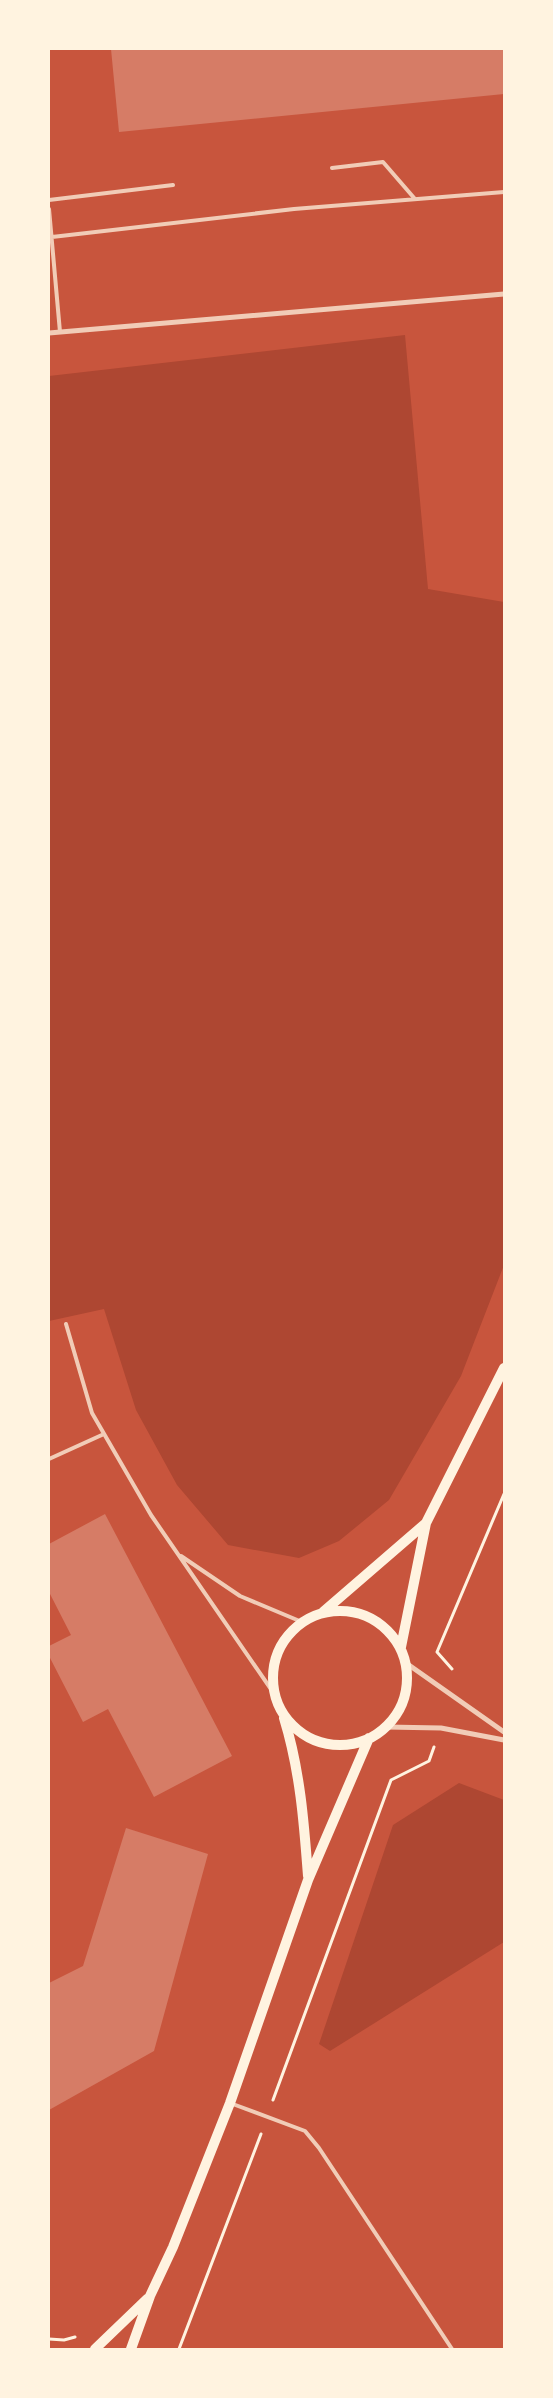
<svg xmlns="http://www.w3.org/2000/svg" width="553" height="2398" font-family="'Alegreya Sans',sans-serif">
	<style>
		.green { fill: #ae4732 }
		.building { fill: #d67c66 }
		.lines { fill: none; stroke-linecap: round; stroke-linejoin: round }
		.path { stroke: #fff3e0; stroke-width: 3 }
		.service { stroke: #f1ccb7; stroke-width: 4 }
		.minor { stroke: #f1ccb7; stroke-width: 5 }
		.secondary { stroke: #fff3e0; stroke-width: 10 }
	</style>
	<rect width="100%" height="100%" fill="#c8553d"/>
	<path class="green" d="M405,335L428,589L504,602V1265L461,1376L389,1500L339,1541L299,1558L228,1545L177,1485L136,1410L104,1309L49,1321V376Z
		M459,1783L504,1800V1942L330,2051L319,2044L393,1825Z"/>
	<path class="building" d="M111,49H504V94L119,132Z
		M105,1514L232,1756L154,1797L108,1709L83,1722L49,1656V1646L71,1635L49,1592V1544Z
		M126,1828L208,1854L154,2051L49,2110V1983L83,1966Z"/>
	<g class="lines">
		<path class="path" d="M452,1669L437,1652L504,1494
			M273,2100L391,1780L429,1761L434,1747
			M49,2339L64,2340L75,2337
			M179,2349L261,2134"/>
		<path class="service" d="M332,168L383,162L415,199
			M49,200L173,185
			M49,209L60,332
			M52,237L294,209L504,192
			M66,1324L92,1413L151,1515L275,1695
			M49,1459L104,1434
			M181,1556L240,1596L302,1622
			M230,2103L305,2131L319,2148L452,2349"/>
		<path class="minor" d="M49,333L504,294
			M406,1663L504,1732
			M386,1727L441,1728L504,1740"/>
		<path class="secondary" d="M273 1678a67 67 0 1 1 134 0a67 67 0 1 1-134 0Z
			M323,1612L426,1523
			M401,1647L426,1523L504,1368
			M284,1718C300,1770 304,1822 308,1876
			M95,2349L147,2299
			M131,2349L150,2296L173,2247L230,2103L308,1880L369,1738"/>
	</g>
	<rect width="553" height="2398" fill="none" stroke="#fff3e0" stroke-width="100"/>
</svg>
